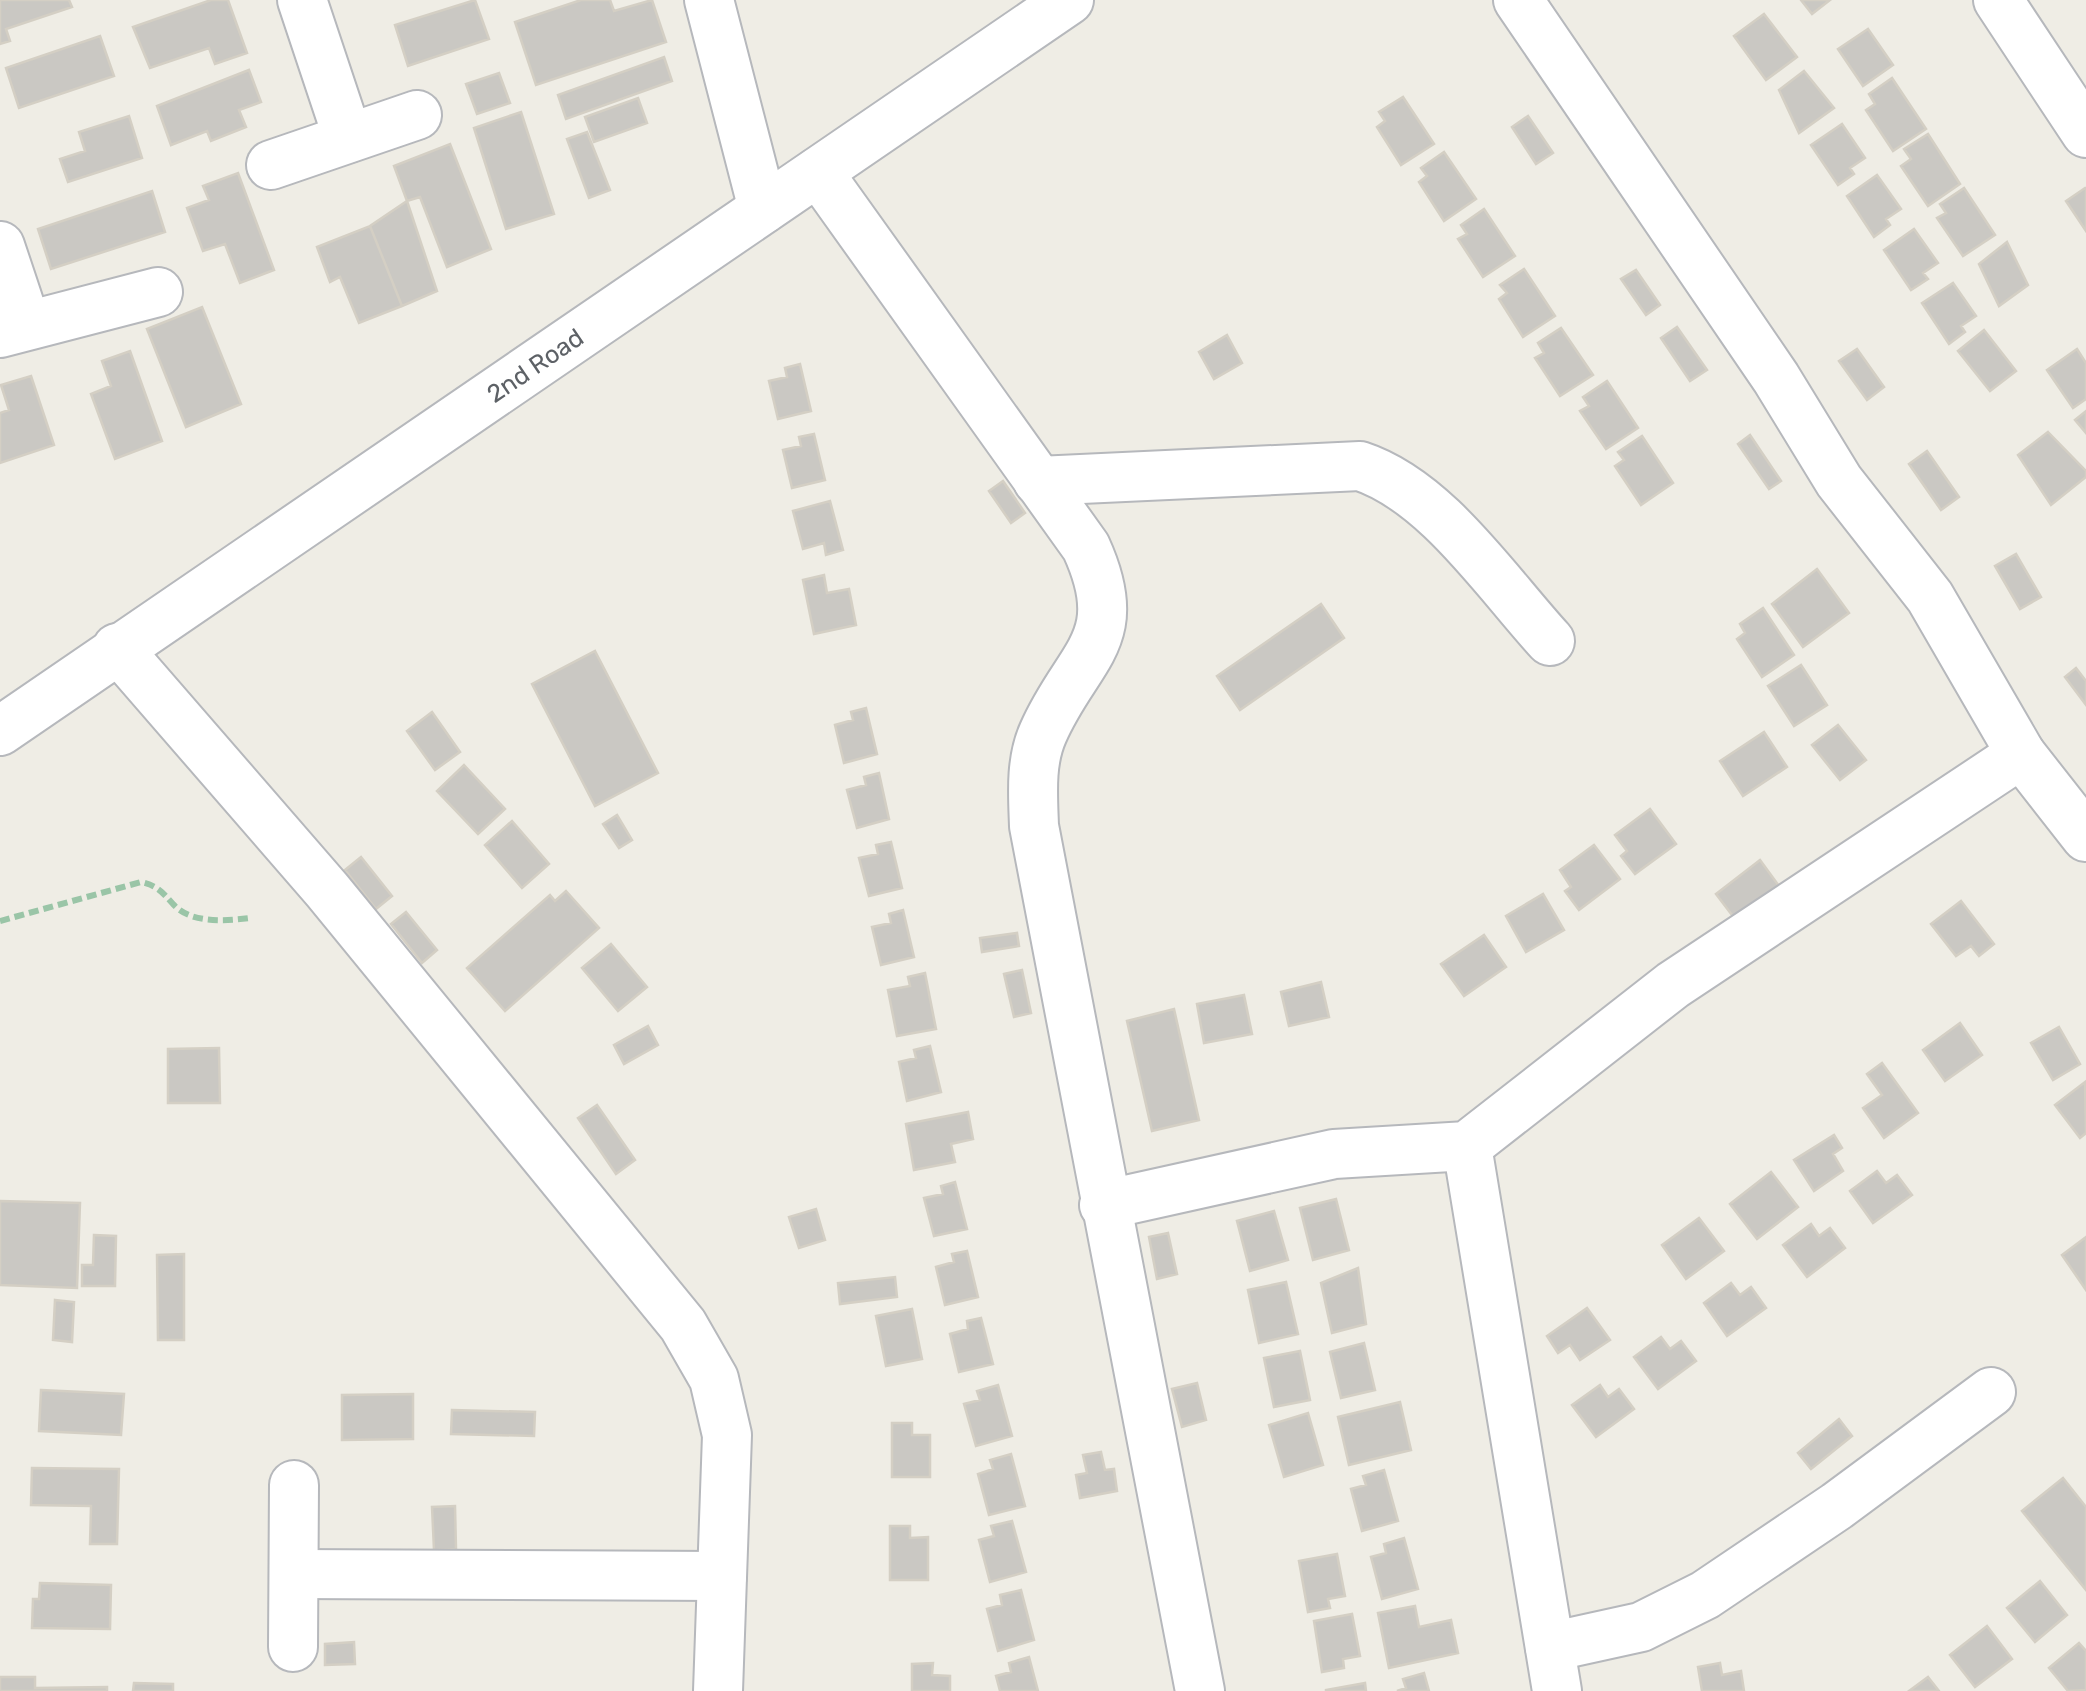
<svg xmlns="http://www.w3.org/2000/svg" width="2086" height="1691" font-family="Rubik,sans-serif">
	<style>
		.building { fill: #cac8c3; stroke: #d4cfc4; stroke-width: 2.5 }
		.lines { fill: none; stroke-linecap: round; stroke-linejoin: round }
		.minor-casing { stroke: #b6b8bc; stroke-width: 52 }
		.path { stroke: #9ac5a7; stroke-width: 6; stroke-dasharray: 10 5; stroke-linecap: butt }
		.minor { stroke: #fff; stroke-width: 48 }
		.labels { text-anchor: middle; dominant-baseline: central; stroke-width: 9; stroke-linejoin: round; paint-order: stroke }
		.street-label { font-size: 25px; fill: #5d6166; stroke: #fff }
	</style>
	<rect width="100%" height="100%" fill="#efede5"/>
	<path class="building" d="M0,0H69L72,7L6,29L10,41L0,44Z
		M211,0H228L247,53L215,64L209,48L150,68L133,27Z
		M475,0L489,39L408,66L395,25Z
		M581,0H610L614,11L652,0L666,42L536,85L515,22Z
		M1801,0H1830L1812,14Z
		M1764,14L1797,57L1766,80L1734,36Z
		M1868,29L1893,65L1863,86L1838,49Z
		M100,36L114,76L19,108L6,68Z
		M664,57L672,81L566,119L558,95Z
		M249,70L261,102L239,110L246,127L211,141L207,131L171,145L157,106Z
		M1804,71L1834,108L1799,133L1779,90Z
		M499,73L510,103L477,114L466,84Z
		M1892,78L1926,129L1893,151L1866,110L1875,104L1869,94Z
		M1403,97L1434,144L1401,165L1377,127L1385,121L1379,112Z
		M638,98L647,123L594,142L585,117Z
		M521,112L554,214L506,229L474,128Z
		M129,116L142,158L68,182L60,159L85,151L79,132Z
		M1528,116L1553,153L1536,164L1512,127Z
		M1842,124L1865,158L1850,168L1854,174L1838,185L1811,145Z
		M587,132L610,190L589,198L567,139Z
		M1928,134L1960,184L1928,206L1901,166L1911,159L1904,149Z
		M450,144L491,249L447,267L420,197L407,201L394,166Z
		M1444,152L1476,199L1444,221L1419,182L1427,176L1421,168Z
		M238,173L274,270L240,283L225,244L203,251L187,208L209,200L203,186Z
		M1877,175L1901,209L1886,219L1890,225L1874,237L1847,196Z
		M1964,188L1995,235L1963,256L1937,218L1946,213L1940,204Z
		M2085,188L2086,189V231L2066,201Z
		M152,191L165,232L51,269L38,229Z
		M407,201L437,291L402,306L370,226Z
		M1484,209L1515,256L1483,277L1458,239L1467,234L1461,225Z
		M370,226L402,306L359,323L340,277L330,282L317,247Z
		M1914,229L1938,263L1923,273L1928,279L1911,290L1884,250Z
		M2007,242L2028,285L1999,306L1979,264Z
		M1524,269L1555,316L1523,337L1499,299L1507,293L1500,285Z
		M1636,270L1660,305L1646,315L1621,279Z
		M1953,283L1976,316L1961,326L1965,332L1949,344L1922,303Z
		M202,307L241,404L186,427L147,329Z
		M1677,327L1707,370L1690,381L1661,338Z
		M1561,328L1593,375L1560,396L1535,358L1544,353L1538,343Z
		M1984,330L2016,371L1990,391L1958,351Z
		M1227,335L1242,363L1214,379L1199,352Z
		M1857,349L1884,387L1867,400L1839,361Z
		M2077,349L2086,363V399L2073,408L2047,370Z
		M130,351L162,441L115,459L91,394L111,386L102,361Z
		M800,364L811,411L778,419L769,381L787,377L785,368Z
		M31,376L54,445L0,463V413L9,410L1,385Z
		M1607,381L1638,428L1606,449L1580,411L1589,406L1583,397Z
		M2086,411V433L2075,420Z
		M2048,432L2086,471V477L2051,505L2018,455Z
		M814,434L825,480L792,488L783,450L801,446L799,437Z
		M1750,435L1781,481L1769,489L1738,444Z
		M1642,436L1673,483L1641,505L1615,466L1624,460L1618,452Z
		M1927,451L1959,497L1941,510L1909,464Z
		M1003,481L1025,513L1011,523L989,491Z
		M830,501L843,550L826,555L824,543L803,549L793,511Z
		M2016,554L2041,597L2020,609L1995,566Z
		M1817,569L1849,613L1803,647L1772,604Z
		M824,575L827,593L849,589L856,625L814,634L803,580Z
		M1321,604L1344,638L1240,710L1217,676Z
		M1763,608L1794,655L1762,677L1737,639L1745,633L1740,624Z
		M595,651L658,773L595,806L532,684Z
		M1801,665L1827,705L1794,726L1768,686Z
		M2076,668L2086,681V705L2065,677Z
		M866,708L877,754L844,763L835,725L853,720L851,712Z
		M432,712L460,752L435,770L407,731Z
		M1838,725L1866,760L1840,780L1812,745Z
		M1764,732L1787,767L1743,796L1720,761Z
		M464,765L505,809L478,834L437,791Z
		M879,773L889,819L857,828L847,790L866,785L864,777Z
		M1650,809L1676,844L1635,874L1621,856L1627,851L1615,835Z
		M617,815L632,840L619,848L603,824Z
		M512,821L549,864L522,888L485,845Z
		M891,842L902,888L869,896L859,858L878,854L876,845Z
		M1594,845L1620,879L1579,910L1565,891L1571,887L1560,870Z
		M361,857L392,896L376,909L345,870Z
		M1760,860L1779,886L1735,919L1716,894Z
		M566,891L599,928L505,1011L467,968L550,895L555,901Z
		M1543,894L1564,930L1526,952L1506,916Z
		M1961,901L1994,944L1979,956L1971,946L1956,956L1931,924Z
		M903,910L914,957L881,965L872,927L891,923L889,914Z
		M406,912L437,950L422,963L391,924Z
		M1017,933L1019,946L982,952L980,938Z
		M1484,935L1506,967L1464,996L1441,964Z
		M611,944L647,987L618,1011L582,968Z
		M1022,970L1031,1013L1014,1017L1004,974Z
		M925,973L936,1029L897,1036L888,990L910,986L908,977Z
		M1321,982L1329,1017L1289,1026L1281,992Z
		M1244,995L1252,1034L1204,1043L1197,1004Z
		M1174,1009L1199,1120L1152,1131L1127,1021Z
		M1960,1023L1982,1055L1945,1081L1923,1050Z
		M648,1026L658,1045L624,1064L614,1045Z
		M2059,1027L2080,1064L2053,1080L2031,1043Z
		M930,1046L941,1092L907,1101L899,1062L916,1058L914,1050Z
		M219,1048L220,1103H168V1049Z
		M1882,1063L1918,1113L1884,1138L1863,1108L1882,1095L1867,1074Z
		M2085,1082L2086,1133L2080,1138L2055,1105Z
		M597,1105L635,1160L616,1174L578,1118Z
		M968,1112L973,1139L951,1144L955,1162L914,1170L906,1124Z
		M1834,1135L1842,1148L1833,1154L1843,1171L1814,1191L1794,1160Z
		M1877,1171L1886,1183L1897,1175L1912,1195L1873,1223L1850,1191Z
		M1771,1172L1798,1207L1757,1239L1730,1204Z
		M955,1182L967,1229L934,1236L924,1198L943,1194L941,1186Z
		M1336,1199L1349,1250L1313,1260L1300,1208Z
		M0,1201L80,1203L77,1288L0,1285Z
		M816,1209L825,1240L799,1248L789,1217Z
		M1274,1211L1288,1260L1250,1271L1237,1221Z
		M1699,1218L1724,1251L1686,1279L1662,1245Z
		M1811,1224L1819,1236L1830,1228L1845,1248L1807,1277L1783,1245Z
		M1168,1233L1177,1274L1157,1279L1149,1237Z
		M94,1235L116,1236L115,1286H82V1265H93Z
		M2086,1237V1290L2062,1255Z
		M967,1251L978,1297L945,1305L936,1267L954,1262L952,1254Z
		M184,1254V1340H158L157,1255Z
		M1358,1268L1366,1324L1332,1333L1321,1283Z
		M895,1277L897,1297L840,1304L838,1283Z
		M1286,1282L1298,1334L1259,1343L1248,1290Z
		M1731,1283L1740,1295L1751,1287L1766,1308L1727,1336L1704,1303Z
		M55,1300L74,1302L72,1342L53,1340Z
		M1587,1308L1610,1340L1580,1360L1570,1345L1558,1353L1547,1336Z
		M912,1309L922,1359L886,1366L876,1316Z
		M981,1318L993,1364L959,1372L950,1334L968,1329L967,1321Z
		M1661,1337L1670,1349L1681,1341L1696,1361L1658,1389L1634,1357Z
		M1364,1343L1375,1390L1341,1398L1330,1352Z
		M1300,1351L1310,1400L1274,1407L1264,1358Z
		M1197,1383L1206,1420L1182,1427L1172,1389Z
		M998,1385L1012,1436L976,1446L964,1404L980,1400L977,1391Z
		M1600,1385L1608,1397L1619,1389L1634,1409L1596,1437L1572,1405Z
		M41,1390L124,1394L121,1435L39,1431Z
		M413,1394V1439L342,1440V1395Z
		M1400,1402L1411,1450L1349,1465L1338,1417Z
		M452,1410L535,1412L534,1436L451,1434Z
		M1308,1413L1323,1465L1284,1477L1269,1425Z
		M1839,1419L1852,1436L1811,1469L1798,1453Z
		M892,1423H912V1435H930V1477H892Z
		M1101,1452L1105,1470L1114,1469L1117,1491L1080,1498L1076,1475L1087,1473L1083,1455Z
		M1011,1454L1025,1506L989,1515L978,1474L993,1469L990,1460Z
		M32,1468L119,1469L117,1544H90L91,1506L31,1505Z
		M1384,1470L1398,1521L1362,1531L1351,1489L1366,1485L1363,1476Z
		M2063,1478L2086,1507V1590L2022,1511Z
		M455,1506L456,1549L434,1550L432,1507Z
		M1012,1521L1026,1572L990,1582L979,1540L994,1536L991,1526Z
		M890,1526H910V1538L928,1537V1580H890Z
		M1404,1538L1418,1589L1382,1599L1371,1557L1386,1553L1384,1544Z
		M1337,1554L1345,1596L1328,1599L1330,1608L1308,1612L1299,1561Z
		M2040,1581L2067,1615L2035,1642L2007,1608Z
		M40,1583L111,1585L110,1629L32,1628L33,1599H39Z
		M1021,1590L1034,1640L998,1651L987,1609L1002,1605L1000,1595Z
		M1415,1606L1419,1627L1451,1620L1458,1653L1389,1668L1378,1613Z
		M1352,1614L1360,1656L1343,1659L1344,1668L1322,1672L1314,1621Z
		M1987,1626L2012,1659L1975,1687L1950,1655Z
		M354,1642L355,1664L325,1665V1644Z
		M2079,1643L2086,1651V1690L2068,1691L2049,1668Z
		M1029,1657L1038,1691H1000L996,1676L1011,1672L1009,1663Z
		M933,1663L932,1675L950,1676V1691H912V1664Z
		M1720,1663L1722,1675L1741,1671L1744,1691H1702L1698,1667Z
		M1424,1673L1429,1691H1397L1406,1688L1403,1679Z
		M0,1677H35V1688L107,1687V1691H0Z
		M1928,1677L1939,1691H1909Z
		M134,1683L173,1684V1691H133Z
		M1365,1683L1366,1691H1326V1690Z"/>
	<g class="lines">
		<g class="minor-casing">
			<g id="minor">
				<path d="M302,0L348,138"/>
				<path d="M709,0L763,209"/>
				<path d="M1518,0L1776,378L1839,481L1930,597L2021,754L2086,837"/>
				<path d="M1998,0L2086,133"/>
				<path d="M271,165L417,115"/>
				<path d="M818,172L1086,547C1129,641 1077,655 1043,733C1030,762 1033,796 1034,826L1200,1691"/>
				<path d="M0,246L26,324"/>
				<path d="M0,333L158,292"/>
				<path d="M1038,481L1360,466C1436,491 1496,582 1550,641"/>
				<path d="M117,648L327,890L683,1325L714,1379L727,1435L718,1691"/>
				<path id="s1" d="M0,731L1069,0"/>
				<path d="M1467,1146L1557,1691"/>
				<path d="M1104,1205L1334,1154L1467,1146L1673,985L2021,754"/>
				<path d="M294,1574L722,1576"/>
				<path d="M293,1647L294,1485"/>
				<path d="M1550,1647L1641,1627L1705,1595L1837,1506L1991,1392"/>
			</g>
		</g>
		<path class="path" d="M0,921L141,882C158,886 162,892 173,904C190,924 227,921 250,918"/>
		<use href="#minor" class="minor"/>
	</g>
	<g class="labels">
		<g class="street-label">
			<text stroke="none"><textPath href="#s1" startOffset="648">2nd Road</textPath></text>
		</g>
	</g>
</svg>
